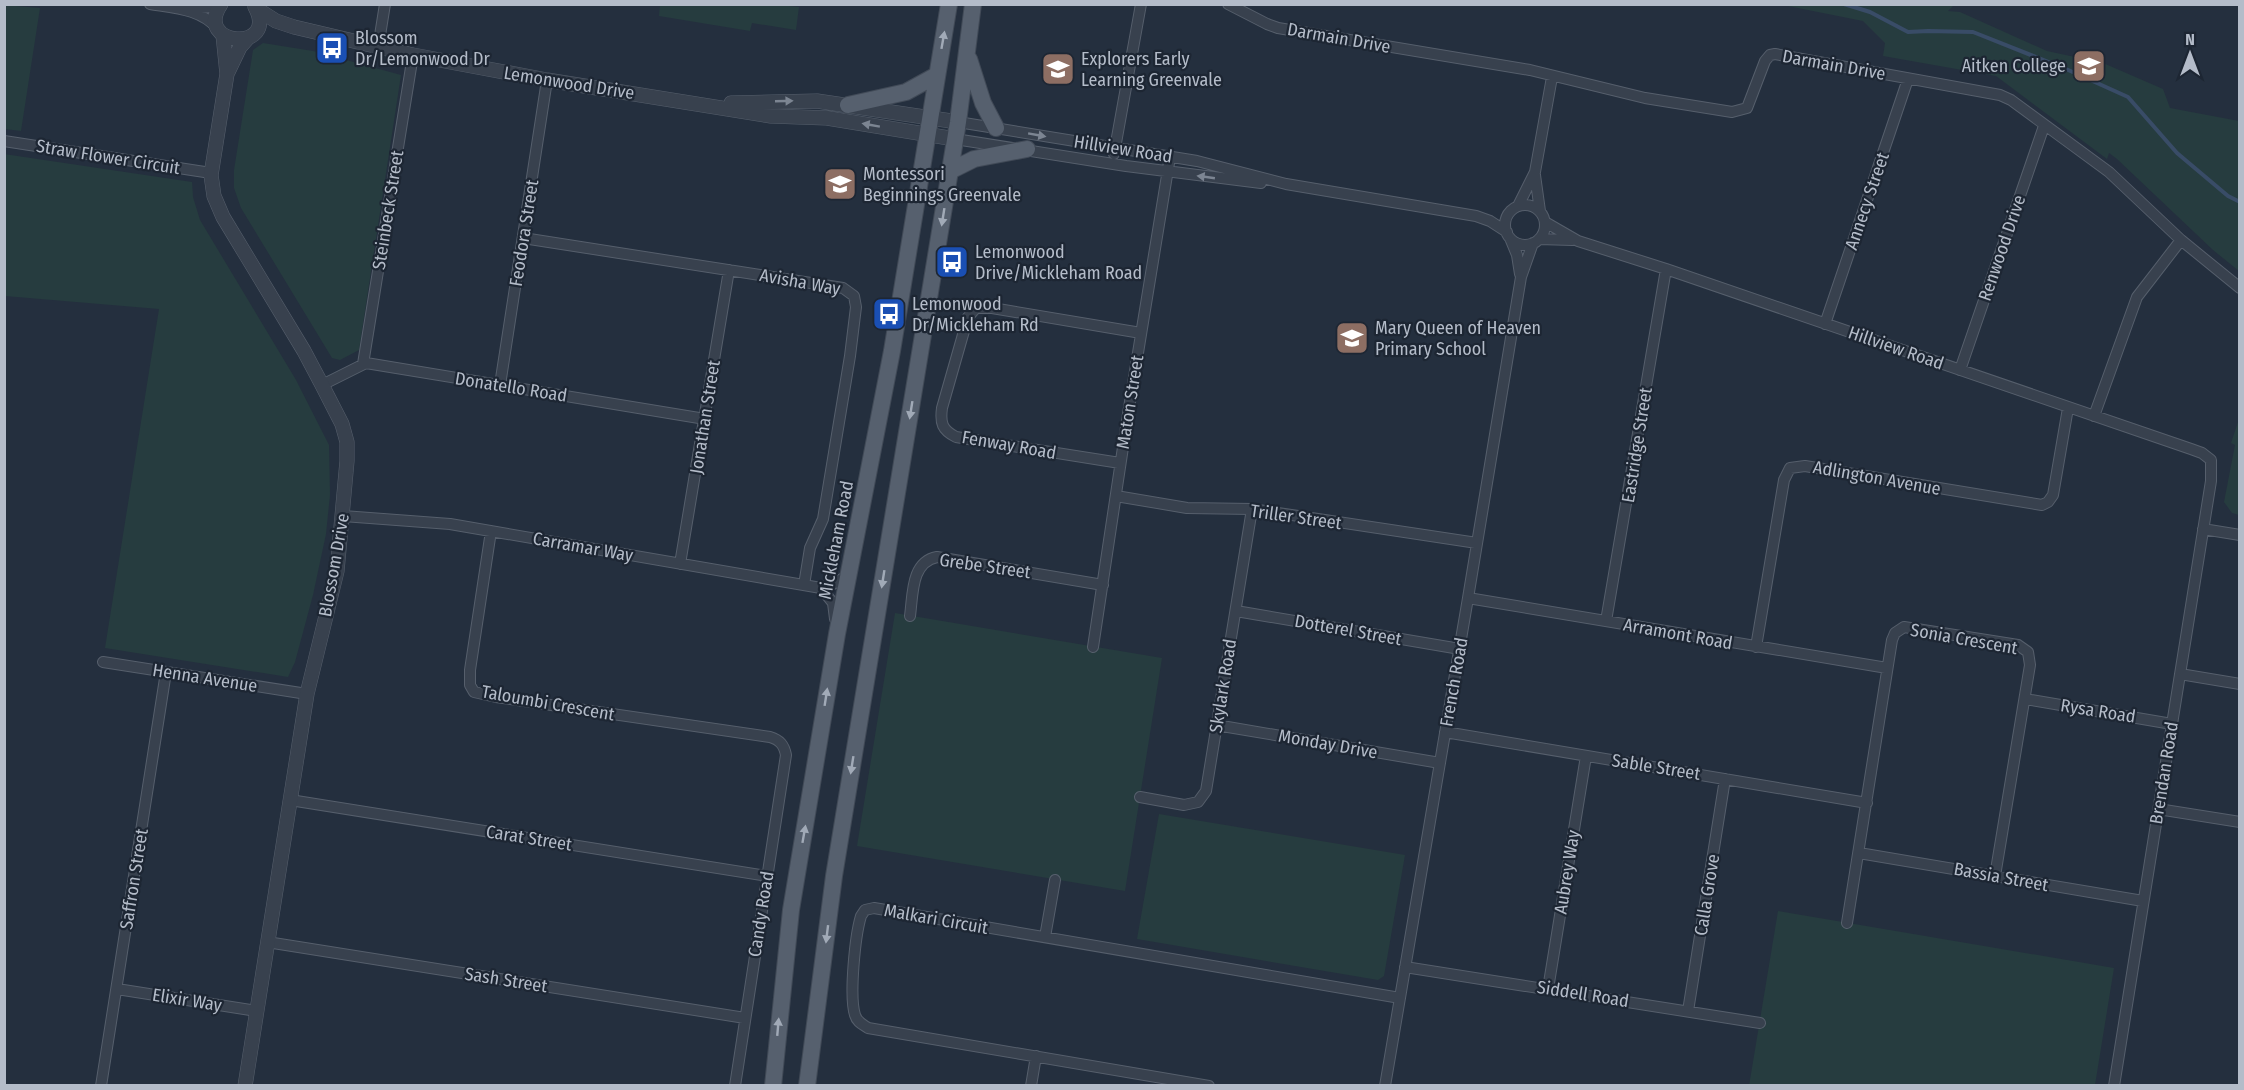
<svg xmlns="http://www.w3.org/2000/svg" width="2244" height="1090" font-family="'Fira Sans Condensed',sans-serif">
	<style>
		.green { fill: #263c3f }
		.lines { fill: none; stroke-linecap: round; stroke-linejoin: round }
		.stream { stroke: #394c67; stroke-width: 4 }
		.minor-casing { stroke: #565f6c; stroke-width: 12 }
		.tertiary-casing { stroke: #565f6c; stroke-width: 15 }
		.primary-casing { stroke: #414a57; stroke-width: 18 }
		.minor { stroke: #38414e; stroke-width: 10 }
		.tertiary { stroke: #38414e; stroke-width: 14 }
		.primary { stroke: #56606e; stroke-width: 16 }
		.oneway { fill: #a1aab7 }
		.oneway2 { fill: #7c8592 }
		.labels { text-anchor: middle; dominant-baseline: central; stroke-width: 4.5; stroke-linejoin: round; paint-order: stroke }
		.poi-label { font-size: 18px; fill: #b4bcc9; stroke: #1d2633; text-anchor: start }
		.street-label { font-size: 18px; fill: #b4bcc9; stroke: #1d2633 }
	</style>
	<rect width="100%" height="100%" fill="#242f3e"/>
	<path class="green" d="M4,5L40,8L21,131L5,129Z
		M780,5L799,7L796,30L752,23L750,31L659,16L660,5Z
		M1787,5H1954L1948,11L1960,12L2047,51L2103,63L2163,89L2170,108L2239,121V271L2213,250L2117,159L2109,153L2107,159L1996,76L1883,56L1885,43L1863,21L1788,6Z
		M263,43L313,51L401,75L359,350L340,360L332,358L241,208L234,188V170L253,50Z
		M4,154L192,182L193,197L200,220L296,380L329,445L330,495L326,534L313,595L295,662L288,677L105,648L159,309L5,296Z
		M2239,419V515L2232,513L2224,502L2235,445L2231,443Z
		M895,613L1162,658L1125,891L857,846Z
		M1159,814L1405,855L1384,976L1378,980L1137,939Z
		M1778,911L2114,968L2095,1085L1749,1086Z"/>
	<g class="lines">
		<path class="stream" d="M1844,4L1870,12L1908,32L1928,31L1973,32L2066,69L2128,97L2177,153L2228,196L2240,202"/>
		<g class="minor-casing">
			<path id="minor" d="M150,4C175,8 201,9 218,29
				M1228,4L1267,24L1278,28L1530,70L1645,98L1732,112L1747,108L1765,61L1770,55L1775,54L2000,95L2011,100L2109,172L2181,240L2240,288
				M191,9L220,6
				M378,48L385,4
				M958,122L1197,161L1286,184L1476,216L1490,221L1507,232
				M955,139L1126,166L1261,183
				M4,141L211,173
				M1114,154L1141,4
				M1535,175L1540,211
				M1505 225a20 20 0 1 1 40 0a20 20 0 1 1-40 0Z
				M1518,206L1535,172L1552,77
				M1545,222L1578,241L1666,269L2191,449L2202,453L2211,460V481L2114,1086
				M523,238L843,288L854,296L856,307L850,356L823,519L810,548L804,585
				M1510,238L1517,255L1520,274
				M1539,239L1572,240
				M1825,324L1908,79
				M363,364L413,55
				M1960,370L2044,126
				M322,385L366,363L705,419
				M500,385L547,80
				M2094,416L2137,297L2181,240
				M1120,463L956,437C942,430 940,423 942,408L968,317L976,308H992L1141,333
				M1116,496L1187,508L1252,509L1477,543
				M343,516L450,524L821,588L833,584L849,575
				M2203,529L2240,535
				M491,531L470,670V685L474,692L496,697L770,737C780,740 784,745 786,755L735,1086
				M680,564L729,270
				M821,588L833,603L835,619
				M1468,598L1887,668
				M1236,611L1460,649
				M910,616C913,594 911,562 937,557L1103,585
				M1606,621L1666,269
				M1093,647L1128,414L1170,157
				M1756,647L1784,480L1790,468L1805,466L2042,505L2048,502L2053,495L2068,408
				M103,662L307,694
				M2180,674L2240,684
				M2025,699L2172,724
				M1216,725L1440,763
				M1445,732L1867,803
				M1140,797L1184,805L1198,802L1206,791L1252,509
				M290,800L767,876
				M2158,809L2240,822
				M1859,853L2143,901
				M1847,923L1892,640L1895,633L1904,627L2018,645L2028,652L2030,665L1995,876
				M1045,937L1055,880
				M267,942L745,1018
				M1405,967L1760,1023
				M117,989L257,1011
				M1548,989L1586,756
				M1688,1011L1725,779
				M101,1086L166,672
				M1031,1086L1036,1056
				M1209,1086L868,1028C862,1024 857,1022 855,1015C849,996 855,936 861,916L865,910L874,908L1400,998
				M1385,1086L1468,598L1521,277L1533,243"/>
		</g>
		<g class="tertiary-casing">
			<path id="tertiary" d="M221,4C192,47 280,53 255,7
				M257,9L276,21L294,27L413,55L547,80L771,116L827,118L955,139
				M223,35L227,74L211,175L214,196L223,217L304,351L322,385L342,424L347,442V461L337,571L307,694L245,1086
				M228,72L240,47L248,38
				M731,103L817,101L958,122"/>
		</g>
		<g class="primary-casing">
			<path id="primary" d="M969,59L983,103L996,128
				M848,105L906,92L937,75
				M950,171L974,159L1027,149
				M773,1086L791,910L837,634L892,351L949,4
				M807,1086L834,876L958,122L973,4"/>
		</g>
		<use href="#minor" class="minor"/>
		<use href="#tertiary" class="tertiary"/>
		<use href="#primary" class="primary"/>
	</g>
	<defs><path id="oneway-solid" d="M-6-.8H1V-3.2L6.5 0L1 3.2V.8H-6Z" transform="scale(1.5)"/></defs>
	<g class="oneway">
		<use href="#oneway-solid" transform="translate(943 40) rotate(-80)"/>
		<use href="#oneway-solid" transform="translate(943 217) rotate(99)"/>
		<use href="#oneway-solid" transform="translate(911 410) rotate(99)"/>
		<use href="#oneway-solid" transform="translate(883 579) rotate(99)"/>
		<use href="#oneway-solid" transform="translate(826 697) rotate(-81)"/>
		<use href="#oneway-solid" transform="translate(852 765) rotate(99)"/>
		<use href="#oneway-solid" transform="translate(804 834) rotate(-80)"/>
		<use href="#oneway-solid" transform="translate(827 934) rotate(97)"/>
		<use href="#oneway-solid" transform="translate(778 1027) rotate(-85)"/>
	</g>
	<g class="oneway2">
		<use href="#oneway-solid" transform="translate(784 101) rotate(-2)"/>
		<use href="#oneway-solid" transform="translate(871 125) rotate(-170)"/>
		<use href="#oneway-solid" transform="translate(1037 135) rotate(10)"/>
		<use href="#oneway-solid" transform="translate(1206 177) rotate(-172)"/>
	</g>
	<defs>
		<g id="bus-square" transform="scale(1.725)"><rect x="-9" y="-9" width="18" height="18" rx="4" fill="#1a4fb4" stroke="#1d2633"/><path d="M-5-6H5V4H4V6H2V4H-2V6H-4V4H-5ZM-3.5-4V0h7V-4ZM-3.5 1.2v1.5H-2V1.2ZM2 1.2v1.5H3.5V1.2Z" fill="#fff"/></g>
		<g id="school-square" transform="scale(1.725)"><rect x="-9" y="-9" width="18" height="18" rx="4" fill="#8d6e63" stroke="#1d2633"/><path d="M0-5L7-2L0 1L-7-2ZM-4 1L0 2.5L4 1V4Q0 6-4 4Z" fill="#fff"/></g>
	</defs>
	<g fill-rule="evenodd">
		<use href="#bus-square" x="332" y="48"/>
		<use href="#school-square" x="2089" y="66"/>
		<use href="#school-square" x="1058" y="69"/>
		<use href="#school-square" x="840" y="184"/>
		<use href="#bus-square" x="952" y="262"/>
		<use href="#bus-square" x="889" y="314"/>
		<use href="#school-square" x="1352" y="338"/>
	</g>
	<g class="labels">
		<g class="poi-label">
			<text x="355" y="38">Blossom<tspan x="355" dy="21">Dr/Lemonwood Dr</tspan></text>
			<text x="1081" y="59">Explorers Early<tspan x="1081" dy="21">Learning Greenvale</tspan></text>
			<text x="2066" y="66" text-anchor="end">Aitken College</text>
			<text x="863" y="174">Montessori<tspan x="863" dy="21">Beginnings Greenvale</tspan></text>
			<text x="975" y="252">Lemonwood<tspan x="975" dy="21">Drive/Mickleham Road</tspan></text>
			<text x="912" y="304">Lemonwood<tspan x="912" dy="21">Dr/Mickleham Rd</tspan></text>
			<text x="1375" y="328">Mary Queen of Heaven<tspan x="1375" dy="21">Primary School</tspan></text>
		</g>
		<g class="street-label">
			<text transform="translate(1339 38) rotate(10)">Darmain Drive</text>
			<text transform="translate(1834 65) rotate(10)">Darmain Drive</text>
			<text transform="translate(569 83) rotate(9)">Lemonwood Drive</text>
			<text transform="translate(1123 149) rotate(9)">Hillview Road</text>
			<text transform="translate(108 157) rotate(9)">Straw Flower Circuit</text>
			<text transform="translate(1867 201) rotate(-71)">Annecy Street</text>
			<text transform="translate(388 210) rotate(-81)">Steinbeck Street</text>
			<text transform="translate(524 233) rotate(-81)">Feodora Street</text>
			<text transform="translate(2002 248) rotate(-71)">Renwood Drive</text>
			<text transform="translate(800 282) rotate(10)">Avisha Way</text>
			<text transform="translate(1896 348) rotate(19)">Hillview Road</text>
			<text transform="translate(511 387) rotate(9)">Donatello Road</text>
			<text transform="translate(1130 402) rotate(-81)">Maton Street</text>
			<text transform="translate(705 417) rotate(-81)">Jonathan Street</text>
			<text transform="translate(1009 445) rotate(10)">Fenway Road</text>
			<text transform="translate(1637 445) rotate(-81)">Eastridge Street</text>
			<text transform="translate(1877 478) rotate(10)">Adlington Avenue</text>
			<text transform="translate(1296 517) rotate(8)">Triller Street</text>
			<text transform="translate(836 540) rotate(-79)">Mickleham Road</text>
			<text transform="translate(583 547) rotate(10)">Carramar Way</text>
			<text transform="translate(334 565) rotate(-80)">Blossom Drive</text>
			<text transform="translate(985 566) rotate(8)">Grebe Street</text>
			<text transform="translate(1348 630) rotate(10)">Dotterel Street</text>
			<text transform="translate(1678 634) rotate(10)">Arramont Road</text>
			<text transform="translate(1964 639) rotate(10)">Sonia Crescent</text>
			<text transform="translate(205 678) rotate(9)">Henna Avenue</text>
			<text transform="translate(1454 682) rotate(-80)">French Road</text>
			<text transform="translate(1223 686) rotate(-81)">Skylark Road</text>
			<text transform="translate(548 703) rotate(10)">Taloumbi Crescent</text>
			<text transform="translate(2098 711) rotate(9)">Rysa Road</text>
			<text transform="translate(1328 744) rotate(10)">Monday Drive</text>
			<text transform="translate(1656 767) rotate(9)">Sable Street</text>
			<text transform="translate(2164 773) rotate(-81)">Brendan Road</text>
			<text transform="translate(529 838) rotate(9)">Carat Street</text>
			<text transform="translate(1567 872) rotate(-81)">Aubrey Way</text>
			<text transform="translate(2001 877) rotate(10)">Bassia Street</text>
			<text transform="translate(134 879) rotate(-81)">Saffron Street</text>
			<text transform="translate(1707 895) rotate(-81)">Calla Grove</text>
			<text transform="translate(761 914) rotate(-81)">Candy Road</text>
			<text transform="translate(936 919) rotate(10)">Malkari Circuit</text>
			<text transform="translate(506 980) rotate(9)">Sash Street</text>
			<text transform="translate(1583 994) rotate(9)">Siddell Road</text>
			<text transform="translate(187 1000) rotate(9)">Elixir Way</text>
		</g>
	</g>
	<rect width="2244" height="1090" fill="none" stroke="#b4bcc9" stroke-width="12"/>
	<g transform="translate(2190 54)" stroke="#1d2633" stroke-width="4.5" paint-order="stroke">
	<path d="M0-4.5L10 22L0 15L-10 22Z" fill="#b4bcc9"/>
	<text y="-9" font-size="16" font-weight="bold" text-anchor="middle" fill="#b4bcc9">N</text>
	</g>
</svg>
